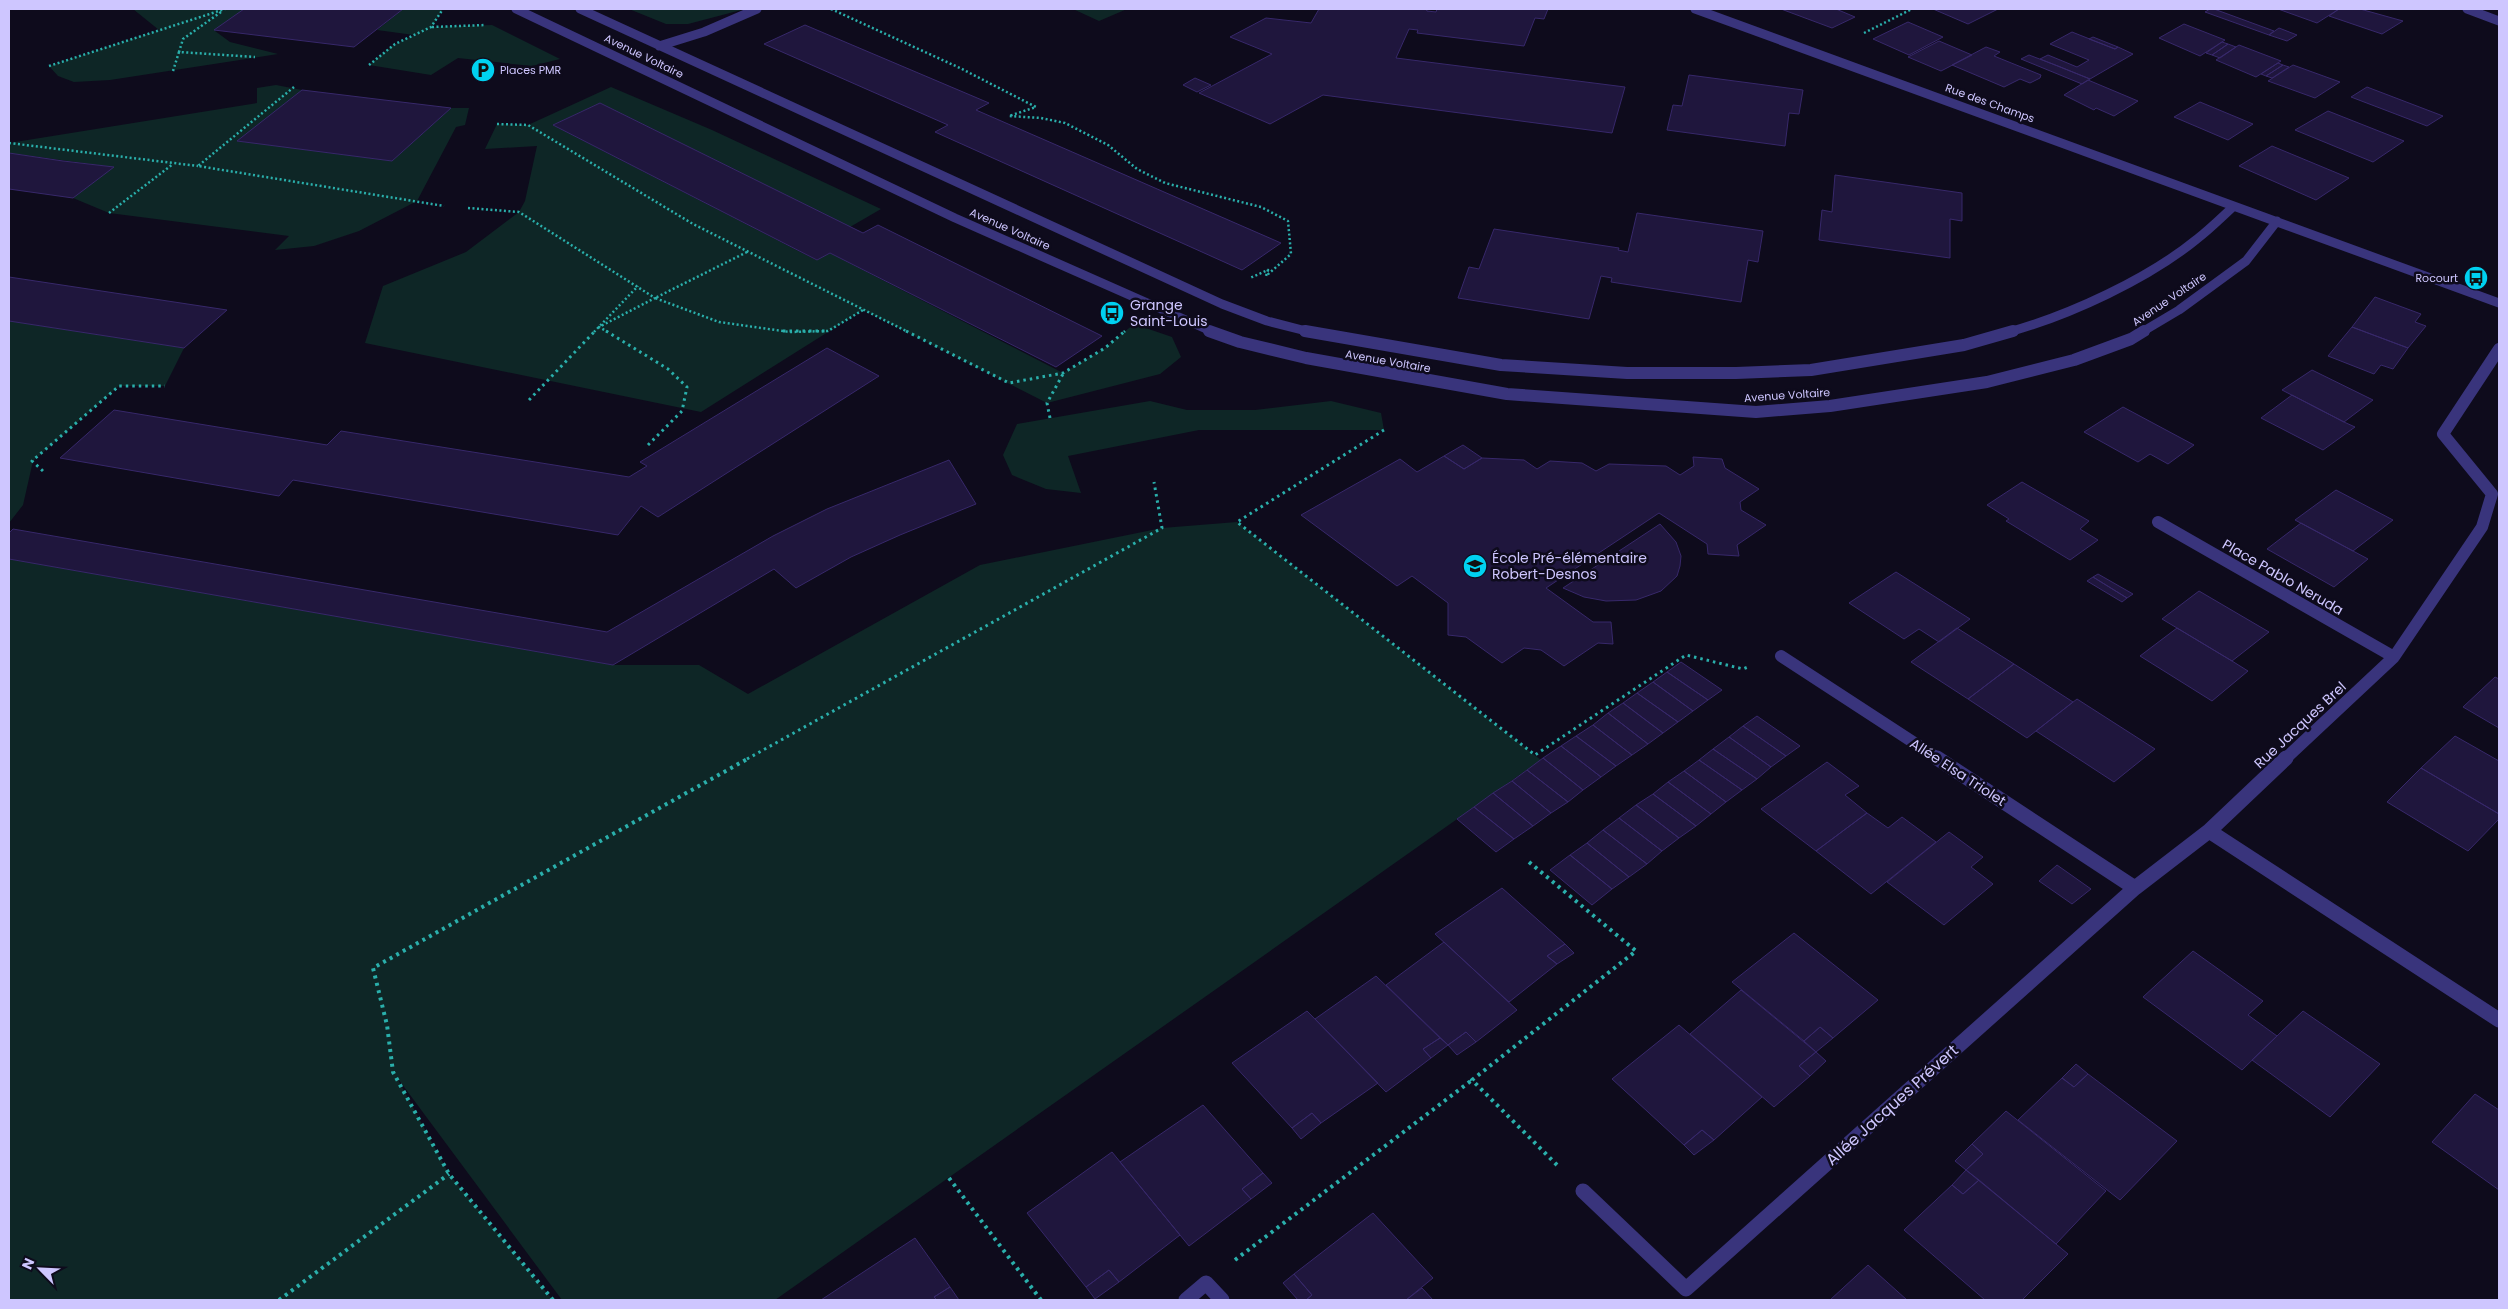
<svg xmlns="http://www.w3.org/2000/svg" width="2508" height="1309" font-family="Poppins,sans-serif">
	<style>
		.green { fill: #0e2626 }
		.building { fill: #1f163d; stroke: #37286a }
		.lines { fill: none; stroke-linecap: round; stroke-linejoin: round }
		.path-far2 { stroke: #2aafab; stroke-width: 2.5; stroke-dasharray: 2 2.5; stroke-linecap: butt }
		.path-far1 { stroke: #2aafab; stroke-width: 3; stroke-dasharray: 2.5 4; stroke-linecap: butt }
		.path { stroke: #2aafab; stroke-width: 4; stroke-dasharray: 3 4.5; stroke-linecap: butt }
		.minor-far2 { stroke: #39347c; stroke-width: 9 }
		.minor-far1 { stroke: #39347c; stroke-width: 12 }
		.minor { stroke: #39347c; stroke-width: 15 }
		.labels { text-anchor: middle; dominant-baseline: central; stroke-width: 5; stroke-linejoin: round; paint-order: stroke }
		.far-street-label { font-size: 11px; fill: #cec6ff; stroke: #0e0b1c }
		.far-poi-label { font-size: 11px; fill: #cec6ff; stroke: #0e0b1c; text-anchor: start }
		.poi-label { font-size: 14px; fill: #cec6ff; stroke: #0e0b1c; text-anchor: start }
		.street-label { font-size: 14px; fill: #cec6ff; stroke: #0e0b1c }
		.near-street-label { font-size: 16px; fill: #cec6ff; stroke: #0e0b1c }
	</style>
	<rect width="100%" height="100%" fill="#0e0b1c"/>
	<path class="green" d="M133,9H244L215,31L230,42L278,54L110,80L74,82L58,76L49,66L159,30Z
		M403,9H443L432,27L492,25L560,59L532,66L458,58L431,75L369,65L392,46L414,35L377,30Z
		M629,9H745L688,24H666Z
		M1073,9H1127L1099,21Z
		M276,85L302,90L238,141L392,161L451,108H469L465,125L456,127L417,201L359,231L314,246L275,250L289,236L109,213L73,198L113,167L9,153V143L257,103V88Z
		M611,87L712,130L881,209L850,227L600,103L553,125L816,260L830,253L1063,373L1105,348L1134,324L1172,337L1181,357L1160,374L1047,403L863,310L701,412L365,343L383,286L466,252L519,212L525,201L537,146L485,149L497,124L528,125Z
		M9,321L184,348L165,386H119L33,461L23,505L9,523Z
		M1150,401L1187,410H1255L1331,401L1381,413L1384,430H1199L1068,456L1081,493L1046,489L1012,475L1003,455L1017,424Z
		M1237,522L1541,760L775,1300H562L396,1076L449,1174L553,1300H9V559L613,665H699L748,694L980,565L1162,528Z"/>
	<path class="building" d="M244,9H403L354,47L214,30Z
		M1319,9H1426L1427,11L1436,12L1437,9H1548L1544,19L1535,18L1524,46L1417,33L1418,30L1409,29L1396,58L1625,87L1612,133L1323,95L1270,124L1199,93L1272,54L1230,37L1266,18L1311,23Z
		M1781,9H1836L1855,17L1832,28Z
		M1933,9H1998L1968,24Z
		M2210,9H2214L2274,31L2269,35L2205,12Z
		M2278,9H2339L2317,23Z
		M2339,9H2360L2403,21L2382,34L2329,16Z
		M1908,22L1943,37L1909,55L1873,39Z
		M2184,24L2225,40L2200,56L2159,38Z
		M805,25L989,103L976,110L1281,243L1242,270L935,132L948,125L764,44Z
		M2279,28L2297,35L2287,41L2269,35Z
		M2072,32L2115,49L2118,47L2133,54L2090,79L2040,59L2048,55L2077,67L2089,60L2050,44Z
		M2093,37L2118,47L2115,49L2089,39Z
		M1939,41L1972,55L1941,71L1908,57Z
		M2222,42L2228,44L2212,55L2206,53Z
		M2228,44L2236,47L2220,58L2212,55Z
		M2239,45L2281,61L2256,77L2216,60Z
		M1986,47L2000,52L1994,56L2041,75L2040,78L2030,83L2020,79L2004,87L1952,65Z
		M2029,55L2058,66L2090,79L2082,84L2021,59Z
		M2278,63L2283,65L2266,76L2261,74Z
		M2283,65L2289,67L2272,78L2266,76Z
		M2293,65L2340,82L2315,98L2268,81Z
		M1689,75L1803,90L1799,114L1789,113L1785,146L1667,130L1673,105L1682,106Z
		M1195,78L1211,85L1197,92L1183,85Z
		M2088,80L2138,101L2114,116L2096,108L2094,110L2064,95Z
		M2367,87L2443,116L2427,126L2351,97Z
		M302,90L376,99L451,108L392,161L237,141Z
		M2200,102L2253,124L2228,140L2174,117Z
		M600,103L863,233L878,225L1102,336L1056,367L830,253L817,260L553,125Z
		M2328,111L2404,141L2373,162L2295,130Z
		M2272,146L2349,178L2316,200L2239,166Z
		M9,153L63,161L114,167L73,198L9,189Z
		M1835,175L1962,193V221L1950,219V258L1819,240L1822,210L1832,212Z
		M1637,213L1763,231L1758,262L1748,260L1741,302L1611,282L1612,278L1601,276L1589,319L1458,298L1469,267L1479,269L1494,229L1619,248L1618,250L1628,252Z
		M9,277L227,310L184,348L9,321Z
		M2375,297L2421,314L2415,322L2426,326L2408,348L2352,327Z
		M2352,327L2408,348L2393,369L2381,365L2374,374L2328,356Z
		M827,348L879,376L658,517L641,506L618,535L293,480L279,496L60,458L114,410L327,445L341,431L629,477L647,466L640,462Z
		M2312,370L2373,400L2344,422L2282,390Z
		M2292,395L2344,422L2355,427L2323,450L2261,418Z
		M2123,407L2194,445L2168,464L2150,454L2138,462L2084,432Z
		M1463,445L1482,458L1464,469L1444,456Z
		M1444,456L1464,469L1482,458L1524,460L1537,469L1550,461L1582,463L1596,471L1609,464L1666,466L1680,475L1694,466L1693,457L1722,459L1725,468L1759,489L1740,502L1741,510L1766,525L1737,545L1739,556L1708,554L1707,544L1659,513L1546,588L1593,622H1611L1613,644L1598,643L1564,666L1541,650L1524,648L1502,663L1466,637L1448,635V603L1412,576L1397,586L1301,515L1400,459L1417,472Z
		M949,460L976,504L900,535L851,557L796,588L774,569L613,665L9,559V533L13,529L607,632L773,536L827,509Z
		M2022,482L2089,521L2080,529L2098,540L2070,560L2006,521L2009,519L1987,505Z
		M2336,490L2393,520L2353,551L2295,520Z
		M2301,523L2353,551L2368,559L2334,587L2267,549Z
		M1660,524L1676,542L1681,556L1680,566L1677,576L1661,591L1636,600L1606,601L1584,597L1563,588Z
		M1896,572L1970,619L1939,642L1919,629L1904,639L1849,603Z
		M2098,574L2133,594L2127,598L2093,577Z
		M2093,577L2127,598L2122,602L2087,581Z
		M2199,591L2269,632L2232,661L2162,619Z
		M1957,628L2014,664L1968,699L1911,662Z
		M2177,628L2232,661L2248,671L2212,701L2140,656Z
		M1681,662L1722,690L1708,700L1667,672Z
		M2014,664L2073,702L2027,738L1968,699Z
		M1667,672L1708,700L1693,711L1653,682Z
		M2495,677L2499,679V728L2463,707Z
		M1653,682L1693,711L1678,722L1637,693Z
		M1637,693L1678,722L1663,733L1623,703Z
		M2077,699L2155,749L2114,782L2036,731Z
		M1623,703L1663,733L1648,744L1608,713Z
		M1608,713L1648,744L1632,755L1593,725Z
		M1757,716L1800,746L1786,756L1743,726Z
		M1593,725L1632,755L1616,766L1576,736Z
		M1743,726L1786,756L1771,767L1729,737Z
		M1576,736L1616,766L1601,777L1561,746Z
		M2455,736L2499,761V814L2421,768Z
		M1729,737L1771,767L1757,779L1713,749Z
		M1561,746L1601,777L1583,790L1543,758Z
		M1713,749L1757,779L1742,790L1699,760Z
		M1543,758L1583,790L1568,802L1527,770Z
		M1699,760L1742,790L1726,802L1684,771Z
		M1827,762L1859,786L1845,795L1867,813L1816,851L1761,809Z
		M2421,768L2499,814V819L2468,851L2387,802Z
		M1527,770L1568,802L1551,813L1512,781Z
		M1684,771L1726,802L1711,814L1668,782Z
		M1512,781L1551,813L1533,826L1493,793Z
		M1668,782L1711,814L1696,826L1653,794Z
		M1493,793L1533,826L1514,839L1474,807Z
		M1653,794L1696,826L1679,838L1636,805Z
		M1636,805L1679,838L1662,851L1619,818Z
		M1474,807L1514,839L1496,852L1457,819Z
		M1867,813L1888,828L1902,817L1936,842L1871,894L1816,851Z
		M1619,818L1662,851L1647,864L1603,830Z
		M1603,830L1647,864L1629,877L1587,843Z
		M1949,832L1983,857L1971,867L1993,884L1944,925L1887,882Z
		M1587,843L1629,877L1612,889L1570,855Z
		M1570,855L1612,889L1592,905L1550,870Z
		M2057,865L2091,889L2072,904L2039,881Z
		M1502,888L1565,944L1547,956L1557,964L1509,1002L1435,934Z
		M1794,933L1878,1000L1833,1038L1820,1027L1804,1041L1732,982Z
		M1444,942L1517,1010L1476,1042L1466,1032L1448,1045L1386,985Z
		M1565,944L1574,953L1557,964L1547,956Z
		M2193,951L2263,1001L2248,1015L2277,1036L2242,1070L2143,997Z
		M1376,976L1440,1038L1423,1049L1431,1058L1386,1092L1315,1019Z
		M1741,990L1816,1052L1799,1066L1810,1076L1774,1107L1690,1034Z
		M1307,1011L1378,1083L1321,1123L1312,1113L1292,1128L1232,1063Z
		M2303,1011L2380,1064L2330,1117L2252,1060Z
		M1679,1025L1762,1097L1714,1140L1702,1130L1684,1145L1612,1079Z
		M1820,1027L1833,1038L1816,1052L1804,1041Z
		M1466,1032L1476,1042L1457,1055L1448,1045Z
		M1440,1038L1448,1045L1431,1058L1423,1049Z
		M1816,1052L1826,1061L1810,1076L1799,1066Z
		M2076,1064L2088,1074L2074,1087L2062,1078Z
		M2088,1074L2177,1141L2120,1200L2018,1120L2062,1078L2074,1087Z
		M2475,1094L2499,1110V1190L2432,1142Z
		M1203,1105L1263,1173L1242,1189L1251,1199L1189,1246L1120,1162Z
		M2006,1111L2106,1191L2056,1244L1966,1170L1983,1154L1972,1144Z
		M1312,1113L1321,1123L1301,1139L1292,1128Z
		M1702,1130L1714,1140L1694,1155L1684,1145Z
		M1972,1144L1983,1154L1966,1170L1955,1161Z
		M1112,1152L1180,1235L1119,1282L1109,1270L1086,1287L1027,1213Z
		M1966,1170L1979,1180L1963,1194L1952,1185Z
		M1263,1173L1272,1183L1251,1199L1242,1189Z
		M1979,1180L2068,1254L2022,1300H1985L1904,1230L1952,1185L1963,1194Z
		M1373,1213L1433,1278L1406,1300H1306L1312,1295L1294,1274Z
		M915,1238L950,1287L934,1297L937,1300H821Z
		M1868,1265L1907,1300H1830Z
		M1109,1270L1119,1282L1095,1299L1086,1287Z
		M1294,1274L1312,1295L1306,1300H1298L1283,1283Z
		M950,1287L959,1300H937L934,1297Z
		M1422,1288L1433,1300H1406Z"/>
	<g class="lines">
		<path class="path-far2" d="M831,9L960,68L1036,107L1009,116L1041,118L1065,123L1108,145L1137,169L1165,183L1261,207L1288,221L1291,254L1266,276L1268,270L1250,278
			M221,12L183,39L179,52L255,57
			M432,27L485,25
			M1864,33L1912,9
			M369,65L395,44L431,27L443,9
			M49,66L225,9
			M173,71L179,52
			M294,87L198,166L444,206
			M497,124L528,125L693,224L908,332
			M9,143L198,166
			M468,208L519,212L655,298L599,327L608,332
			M109,213L173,164
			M747,252L655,298L719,322L790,332L828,331L863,310
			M594,332L638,286
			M1124,332L1125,331"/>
		<path class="path-far1" d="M606,331L668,369L687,387L682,411L647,446
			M783,331H828
			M906,331L1009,383L1063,373L1105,348L1125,331
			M529,400L595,331
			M1050,418L1047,403L1063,374
			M1384,430L1237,522L1535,755L1686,655L1743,669L1748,667
			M43,471L32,461L119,386H165
			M747,759L1162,528L1154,482"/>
		<path class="path" d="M1529,862L1636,951L1472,1080L1557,1165
			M949,1178L1041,1300
			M1235,1260L1472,1080
			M279,1300L449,1174
			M553,1300L449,1174L393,1072L387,1025L373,968L749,758"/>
		<path class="minor-far2" d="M516,9L955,218L1213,332
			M580,9L1222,304L1267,321L1310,332
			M1695,9L2499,303
			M2467,9L2499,21
			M659,46L704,32L757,9
			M2009,332C2070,315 2148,279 2197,239C2210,229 2222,217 2234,206
			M2142,332L2179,310L2246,261L2277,221"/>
		<path class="minor-far1" d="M1209,331L1240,342L1306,358L1507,394L1756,412L1830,406L1987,382L2074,360L2131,339L2144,331
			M1305,331L1501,365L1627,373H1736L1811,370L1964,345L2013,331
			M2158,522L2394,657
			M1781,656L1939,759
			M2285,759L2394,657L2482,527L2492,494L2443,434L2499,349"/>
		<path class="minor" d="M1937,758L2135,888
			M2286,758L2209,831L2499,1020
			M1583,1191L1686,1289L2135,888L2209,831
			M1186,1300L1206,1283L1222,1300"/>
	</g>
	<defs>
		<g id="parking-disc" transform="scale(1.25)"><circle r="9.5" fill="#00d1f1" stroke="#0e0b1c"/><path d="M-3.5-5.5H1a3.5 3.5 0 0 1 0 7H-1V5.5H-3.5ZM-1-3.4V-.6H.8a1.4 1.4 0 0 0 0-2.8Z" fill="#111"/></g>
		<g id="bus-disc" transform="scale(1.25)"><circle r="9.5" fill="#00d1f1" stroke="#0e0b1c"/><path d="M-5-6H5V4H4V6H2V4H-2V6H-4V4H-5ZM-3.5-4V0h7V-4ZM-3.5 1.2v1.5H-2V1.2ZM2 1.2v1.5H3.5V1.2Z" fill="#111"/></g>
		<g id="school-disc" transform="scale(1.25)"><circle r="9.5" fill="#00d1f1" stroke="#0e0b1c"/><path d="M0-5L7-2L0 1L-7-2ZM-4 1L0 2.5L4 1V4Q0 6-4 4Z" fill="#111"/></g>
	</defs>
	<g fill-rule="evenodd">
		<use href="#parking-disc" x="483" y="70"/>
		<use href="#bus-disc" x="2476" y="278"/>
		<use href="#bus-disc" x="1112" y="313"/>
		<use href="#school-disc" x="1475" y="566"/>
	</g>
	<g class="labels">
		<g class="far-street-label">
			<text transform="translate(644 56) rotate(26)">Avenue Voltaire</text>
			<text transform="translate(1990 103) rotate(20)">Rue des Champs</text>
			<text transform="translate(1010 229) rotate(24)">Avenue Voltaire</text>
			<text transform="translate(2169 299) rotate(-34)">Avenue Voltaire</text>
			<text transform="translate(1388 361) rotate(10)">Avenue Voltaire</text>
			<text transform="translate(1787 395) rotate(-4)">Avenue Voltaire</text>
		</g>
		<g class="far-poi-label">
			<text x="500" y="70">Places PMR</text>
			<text x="2458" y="278" text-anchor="end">Rocourt</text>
		</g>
		<g class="poi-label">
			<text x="1130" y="305">Grange<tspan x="1130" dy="16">Saint-Louis</tspan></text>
			<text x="1492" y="558">École Pré-élémentaire<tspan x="1492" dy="16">Robert-Desnos</tspan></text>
		</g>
		<g class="street-label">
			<text transform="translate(2283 577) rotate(30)">Place Pablo Neruda</text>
			<text transform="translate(2300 725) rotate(-43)">Rue Jacques Brel</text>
			<text transform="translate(1958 772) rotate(33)">Allée Elsa Triolet</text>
		</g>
		<g class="near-street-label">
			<text transform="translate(1892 1105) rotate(-42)">Allée Jacques Prévert</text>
		</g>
	</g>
	<rect width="2508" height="1309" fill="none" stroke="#cec6ff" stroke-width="20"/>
	<g transform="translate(40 1269) rotate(294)" stroke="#0e0b1c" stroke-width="4" paint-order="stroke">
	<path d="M0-4L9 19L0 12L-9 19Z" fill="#cec6ff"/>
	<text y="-8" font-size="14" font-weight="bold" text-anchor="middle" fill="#cec6ff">N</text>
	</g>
</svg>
